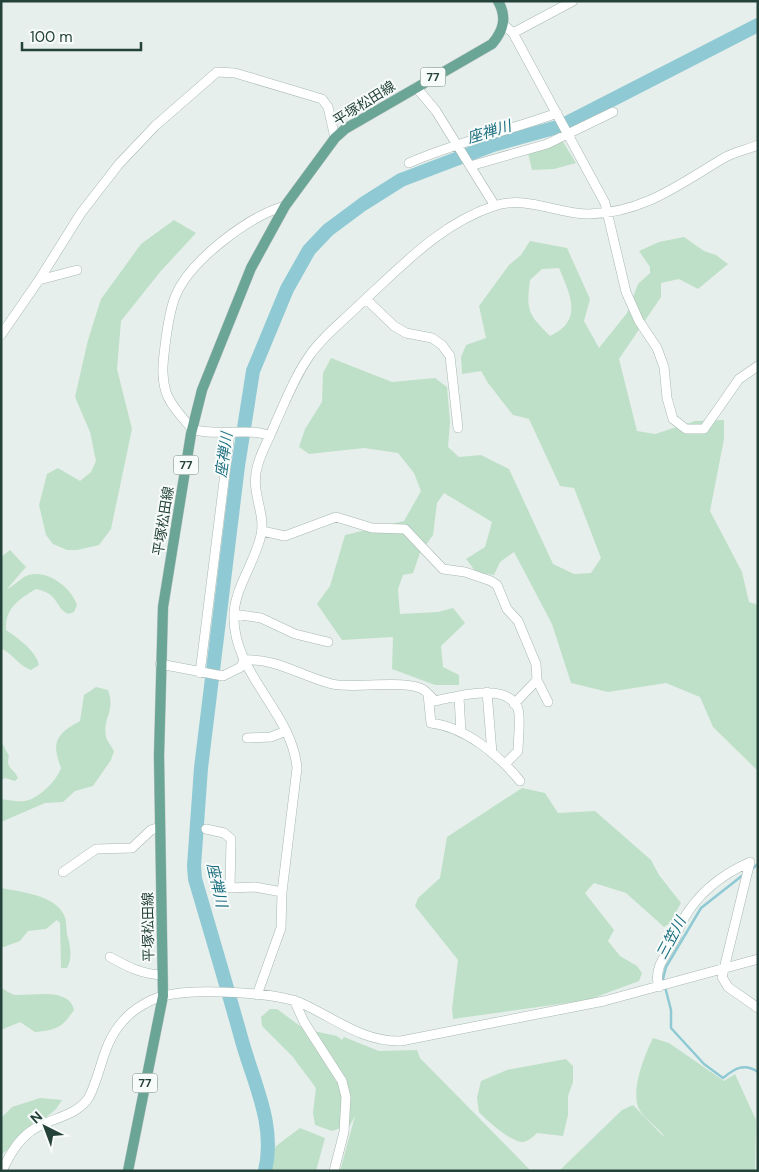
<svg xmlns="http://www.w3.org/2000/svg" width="759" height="1172" font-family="'DM Sans','Noto Sans JP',sans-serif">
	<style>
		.green { fill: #bfe0c8; fill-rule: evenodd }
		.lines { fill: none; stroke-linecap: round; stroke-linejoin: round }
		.stream { stroke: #8ec9d4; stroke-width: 2.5 }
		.river { stroke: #8ec9d4; stroke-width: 14 }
		.minor-casing { stroke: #a8b8b2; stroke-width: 10 }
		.major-casing { stroke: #c2cac8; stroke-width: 11 }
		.minor { stroke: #fff; stroke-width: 9 }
		.major { stroke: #6aa596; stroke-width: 10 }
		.labels { text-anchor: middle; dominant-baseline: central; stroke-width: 4; stroke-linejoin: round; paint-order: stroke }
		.shield { fill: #f7fbf9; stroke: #637a73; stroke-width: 1 }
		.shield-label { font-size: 12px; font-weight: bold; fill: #24423a }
		.street-label { font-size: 14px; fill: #24423a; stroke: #f7fbf9 }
		.water-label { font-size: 15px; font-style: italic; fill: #1c6f80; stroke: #f7fbf9 }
	</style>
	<rect width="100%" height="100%" fill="#e6efeb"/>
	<path class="green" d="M562,140L576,163L554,169L532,170L528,153Z
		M174,220L196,233L160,272L121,321L117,369L132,429L111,529L99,545L77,550H67L53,544L46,535L39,505L47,474L58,468L80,481L91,472L96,461L90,432L75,397L88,340L101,299L141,244Z
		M684,237L704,251L716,255L728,264L698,289L679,279L661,283V297L619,359L637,431L655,434L695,421L724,420V439L710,511L742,572L749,602L758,605V771L713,727L700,697L666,683L608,692L571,683L552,624L514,552L500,562L494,575L476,572L466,559L485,547L492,522L444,493L437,503L433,535L420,553L413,573L403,575L398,589L400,614L438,612L453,608L465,623L441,646L443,667L459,675V685H435L392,669L393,637L342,640L317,604L330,586L345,535L404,521L421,491L414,473L398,453L364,448L309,454L299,447L305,429L322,402L323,373L331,358L392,382L435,378L447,387L450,421L448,447L459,457L481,455L509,469L553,564L574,574L591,573L601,558L574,488L560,486L529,419L513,415L488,383L481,371L462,374L461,357L466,345L486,338L479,306L509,265L521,255L530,241L567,248L590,299L584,321L599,348L627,313L638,284L650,273V267L639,251L659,242ZM559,268C570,295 584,320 550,336C528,314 526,311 530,280L542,269Z
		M10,550L26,567L7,589C14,586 20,579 26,576C46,568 71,587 77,605L74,612L68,614C54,607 60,594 36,589C19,599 5,608 6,630C18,638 36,651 39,665L31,670C16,664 13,653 1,649V557Z
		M96,687L108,690C116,712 102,718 106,737C107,741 112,747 114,751L111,760L93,786L75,791L63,802L45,803L1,822V799C10,800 20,803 29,800C41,796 57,780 61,768C51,742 56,734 80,721L84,695Z
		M1,741L9,756C5,769 14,768 18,778L15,781L5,778L1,780Z
		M522,788L545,793L558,813L595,811L651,860L659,875L681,903L670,923L664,927L626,893L594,883L585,893L614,930L608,941L620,956L637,966L642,973L639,981L588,1000L453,1019L452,1009L458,960L415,906L418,898L440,878L447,837Z
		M1,888C21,892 55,895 64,915C67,921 66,928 67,934C70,945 73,958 67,968H61L60,923L57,920L46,929L28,931L20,941L1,948Z
		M1,988C6,990 10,994 15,995C33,996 69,987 74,1010C62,1028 56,1030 35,1032L20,1022L1,1030Z
		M270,1009H277L304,1029L337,1036L342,1040L344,1037L379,1051L417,1050L420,1058L531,1171H340L355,1116L350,1125L332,1131L315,1125L313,1113L316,1088L292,1056L262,1026L261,1017Z
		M653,1038L669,1043L724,1081L735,1074L756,1120L755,1171H559L622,1110L633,1105L665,1138C659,1127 645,1120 639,1109C630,1091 645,1054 653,1038Z
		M566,1059L573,1066V1082L568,1096V1115L563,1136L537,1133C533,1137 529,1141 523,1142C511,1142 487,1121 479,1112L477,1098L481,1081L507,1070Z
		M40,1098L62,1100L56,1109L1,1155V1118L12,1107Z
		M300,1128L325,1138L316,1171H262L276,1146Z"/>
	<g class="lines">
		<path class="stream" d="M752,869L758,864
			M743,875L701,908L666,967L663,979L671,1010V1028L704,1064L723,1078C734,1069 744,1062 758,1072"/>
		<path class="river" d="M265,1171C276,1125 254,1084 242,1041C227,987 211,933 195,879L194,866L201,768L238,466L253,371L287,289L309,250L328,230L363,204L401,180L493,145L561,126L758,25"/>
		<g class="minor-casing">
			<path id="minor" d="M504,25L513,33L605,203L626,292L639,321L657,348L664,367L667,398L673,419L686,429H704L739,379L758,366
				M513,33L573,1
				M416,87L436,111L495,206
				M409,163C457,142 508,131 557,113
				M470,166L547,144L613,112
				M39,280L77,270
				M366,299L394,326L406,333L432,338L442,345L450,356L458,428
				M1,335L39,280L81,213L119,164L155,126L217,72L235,73L322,99L328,107L335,138
				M270,436C251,427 215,437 192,429C183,418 170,405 166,392C161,376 163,362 165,346C167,330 169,313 175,297C189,261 249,216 285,206
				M262,531L285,536L336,517L372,528L405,529L443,569L465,572L491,581L497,585L507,609L518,621L536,664L537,680L548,702
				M234,614L261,618L295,634L328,642
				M160,664L223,676L241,667L244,660C276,658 301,676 332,684C353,689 407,679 424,690C428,693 432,698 435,701C455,697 508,681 518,709C521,718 518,741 518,751L506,763
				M200,673L230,433
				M487,692L492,753
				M428,694L431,723C465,727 499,755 520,781
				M459,697L461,732
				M514,704L537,680
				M247,738L271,737L286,731
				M206,829L224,833L231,839L230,888L255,887L282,892
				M750,862L722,977L728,987L758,1008
				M63,872L96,849L132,848L151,830L160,827
				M110,957C128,967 141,974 162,975
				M659,987C653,969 665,956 674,941C678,934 679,926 683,920C698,893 723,874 750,862
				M257,995L281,928L282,892L297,768C292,711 231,673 234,613C236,586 255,562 261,535C266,511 249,491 258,464C262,450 270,437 275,424C286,400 295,376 310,355C323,336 342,322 358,306C399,269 439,224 494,206C527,195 557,214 589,214C642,213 679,185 722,159C733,152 746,150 758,145
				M294,1000L304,1022L342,1081L346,1097L344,1132L334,1171
				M2,1171C9,1156 17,1141 31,1131C48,1118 77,1117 89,1097C102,1072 102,1044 123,1021C132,1010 150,999 164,996C192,988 278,992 303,1004C336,1019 363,1042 401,1041L604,1001L758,959"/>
		</g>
		<g class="major-casing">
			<path id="major" d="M128,1171L163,996L159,756L163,607L191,434L202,390L251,268L285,206L335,138L345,129L492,44C504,30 507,17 498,1"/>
		</g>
		<use href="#minor" class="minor"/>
		<use href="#major" class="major"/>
	</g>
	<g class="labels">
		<g class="shield">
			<rect x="420.5" y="67.5" width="25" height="19" rx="4"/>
			<rect x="173.5" y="455.5" width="25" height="19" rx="4"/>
			<rect x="132.5" y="1073.5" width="25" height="19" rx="4"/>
		</g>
		<g class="shield-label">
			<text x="433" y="77">77</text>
			<text x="186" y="465">77</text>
			<text x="145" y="1083">77</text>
		</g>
		<g class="street-label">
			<text transform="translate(364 103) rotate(-32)">平塚松田線</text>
			<text transform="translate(163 521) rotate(-81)">平塚松田線</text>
			<text transform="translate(148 927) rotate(-91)">平塚松田線</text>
		</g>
		<g class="water-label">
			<text transform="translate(489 132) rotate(-17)">座禅川</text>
			<text transform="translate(224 455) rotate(-82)">座禅川</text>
			<text transform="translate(217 885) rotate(77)">座禅川</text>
			<text transform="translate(671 938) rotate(-62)">三笠川</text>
		</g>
	</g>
	<rect width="759" height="1172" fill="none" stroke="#24423a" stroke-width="5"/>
	<g transform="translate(45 1127) rotate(318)" stroke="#f7fbf9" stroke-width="4" paint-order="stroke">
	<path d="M0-4L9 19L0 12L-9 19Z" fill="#24423a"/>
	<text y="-8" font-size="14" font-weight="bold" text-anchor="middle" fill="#24423a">N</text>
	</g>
	<path d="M22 42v8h119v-8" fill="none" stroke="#24423a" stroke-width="2.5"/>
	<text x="30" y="42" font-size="15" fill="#24423a" stroke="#f7fbf9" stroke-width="4" paint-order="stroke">100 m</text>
</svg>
